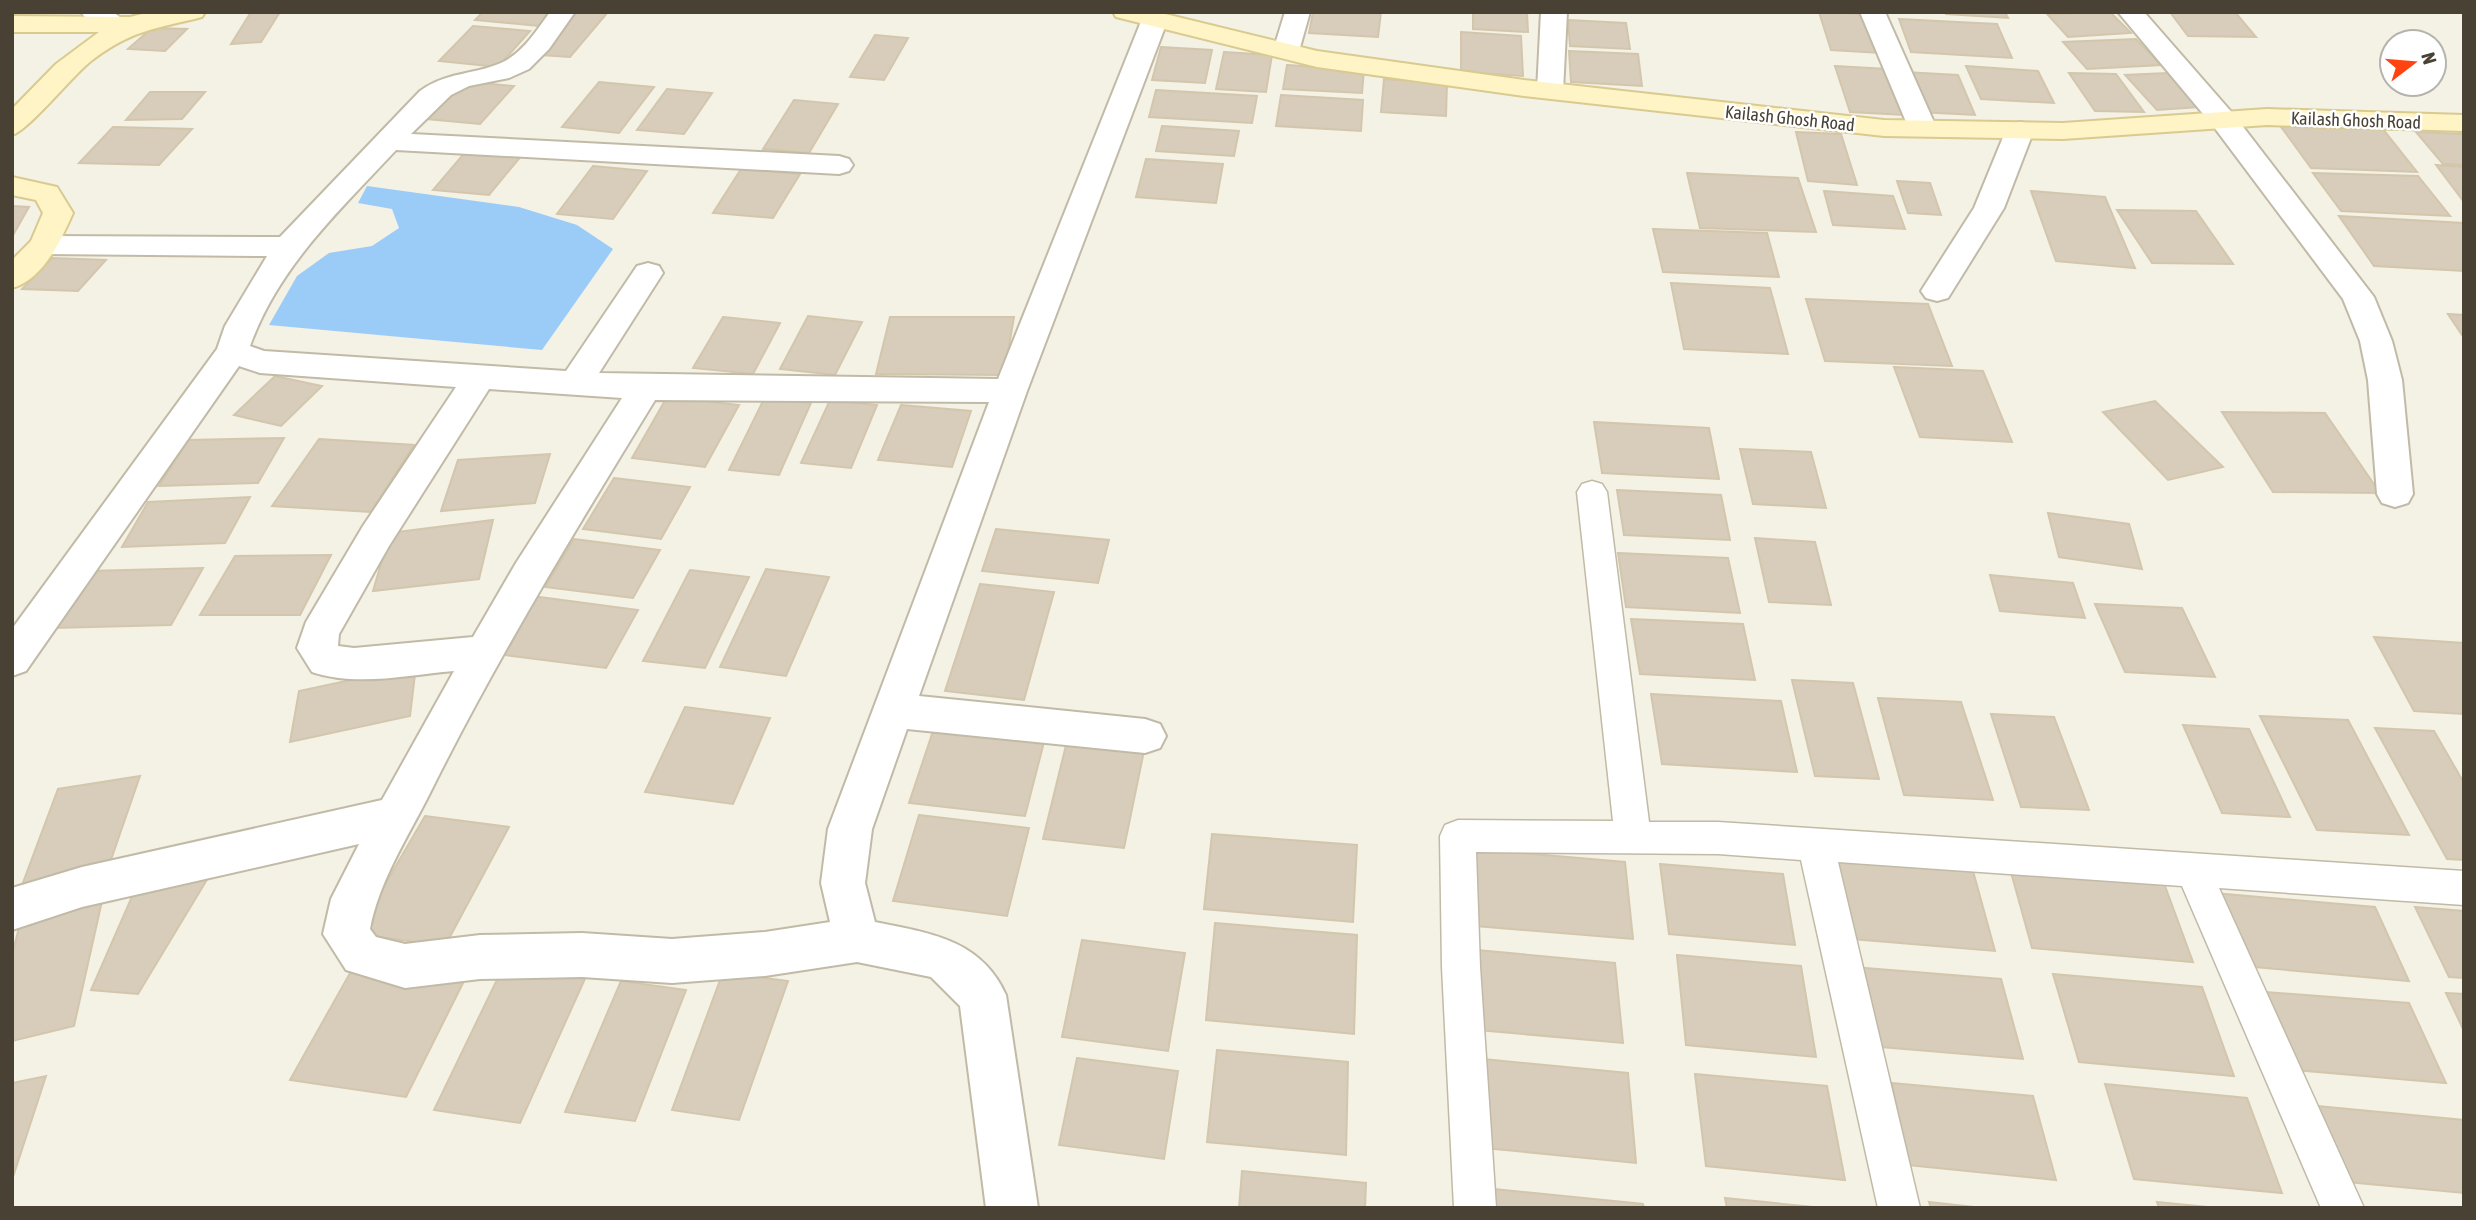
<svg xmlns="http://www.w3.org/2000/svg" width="2476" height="1220" font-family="'Asap Condensed',sans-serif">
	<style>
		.water { fill: #9bccf8 }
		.building { fill: #d7cdba; stroke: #d3c6ac; stroke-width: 2 }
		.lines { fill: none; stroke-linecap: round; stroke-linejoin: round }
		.lane-casing { stroke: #c1baa7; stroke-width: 3 }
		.street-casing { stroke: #c1baa7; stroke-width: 4 }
		.secondary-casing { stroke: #d9ca90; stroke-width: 4 }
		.lane { fill: #fff; fill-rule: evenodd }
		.street { fill: #fff; fill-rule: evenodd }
		.secondary { fill: #fff4c5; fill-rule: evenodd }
		.labels { text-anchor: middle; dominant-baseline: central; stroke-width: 5; stroke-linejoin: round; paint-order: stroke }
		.far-street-label { font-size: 18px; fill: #484134; stroke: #fff }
	</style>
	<rect width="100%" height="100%" fill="#f4f1e5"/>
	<path class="water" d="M367,186L519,207L577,225L613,249L542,350L269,325L297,276L329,253L372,246L399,228L392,209L358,203Z"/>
	<path class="building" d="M251,12H280L261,42L231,44Z
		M483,12H551L539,26L475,20Z
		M575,12H608L570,57L538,55Z
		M1313,12H1381L1378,37L1309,33Z
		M1473,12H1527L1528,32L1473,29Z
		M1819,12L1866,14L1880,53L1831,50Z
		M1945,12H2005L2008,18L1946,14Z
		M2110,12L2131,33L2068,37L2047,14Z
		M2170,12H2235L2256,37L2188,36Z
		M1899,19L1997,24L2012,58L1911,52Z
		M1568,20L1626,23L1630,49L1570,46Z
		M473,26L530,31L498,67L439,61Z
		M152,28L187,29L165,51L128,49Z
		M1461,32L1521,36L1523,76L1461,72Z
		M875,35L908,38L884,80L850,77Z
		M2136,39L2161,65L2087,69L2063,42Z
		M1161,47L1212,50L1205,83L1152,80Z
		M1569,51L1638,54L1642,86L1571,82Z
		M1224,52L1272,55L1266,92L1216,89Z
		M1287,65L1364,70L1362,93L1283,89Z
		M1835,66L1888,69L1904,115L1850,112Z
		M1966,66L2038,71L2054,103L1981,99Z
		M1904,72L1958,75L1975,115L1919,112Z
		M2069,73L2116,74L2144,112L2095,111Z
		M2168,73L2201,107L2157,110L2125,75Z
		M1384,79L1447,83L1446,116L1381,112Z
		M460,81L514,86L480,124L425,119Z
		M599,82L654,87L619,133L562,127Z
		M667,89L712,93L684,134L637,130Z
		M1156,90L1257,96L1252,123L1149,117Z
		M150,92H205L182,119L126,120Z
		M1281,95L1363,100L1361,131L1276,126Z
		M794,100L838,104L809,153L763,149Z
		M2279,124L2382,128L2417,172L2311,168Z
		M1162,126L1239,131L1234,156L1156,151Z
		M113,127L192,129L159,165L79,163Z
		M1796,132L1841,134L1857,185L1808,181Z
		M2416,132L2464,134V165L2443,164Z
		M467,150L522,155L489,195L433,190Z
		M1146,159L1223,164L1216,203L1136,197Z
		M2436,165L2464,167V202Z
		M593,166L647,171L613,219L557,214Z
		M741,169L800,174L773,218L713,213Z
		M1687,173L1798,178L1816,232L1700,228Z
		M2313,173L2418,176L2450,216L2341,211Z
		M1897,181L1930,183L1941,215L1908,213Z
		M1824,191L1893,196L1905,229L1833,225Z
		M2031,191L2105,197L2135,268L2056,261Z
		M12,206L29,207L12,237Z
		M2117,210L2196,211L2233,264L2152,263Z
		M2339,216L2464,223V271L2374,266Z
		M1653,229L1767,233L1779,277L1663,272Z
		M52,258L106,260L78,291L22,289Z
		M1671,283L1770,288L1788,354L1684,349Z
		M1806,299L1928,304L1952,366L1825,361Z
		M2448,314L2464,315V338Z
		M808,316L862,322L835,375L780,369Z
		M723,317L780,323L753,374L693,368Z
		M890,317H1014L1004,375L876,374Z
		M1894,367L1983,371L2012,442L1920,437Z
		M275,376L322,386L281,426L234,415Z
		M667,397L739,405L705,467L632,458Z
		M764,399L811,403L779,475L729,470Z
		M830,400L877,405L851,468L801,463Z
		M2155,401L2223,467L2168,480L2103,412Z
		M901,405L971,411L952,467L878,460Z
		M2222,412L2325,413L2380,493L2273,492Z
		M1594,422L1709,428L1719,479L1602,473Z
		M284,438L258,483L159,486L188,440Z
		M319,439L414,445L371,512L272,506Z
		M1740,449L1811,452L1826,508L1753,504Z
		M550,454L535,503L441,511L458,460Z
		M614,478L690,487L661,539L583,529Z
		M1617,490L1721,495L1730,540L1624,535Z
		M250,497L225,543L122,547L148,502Z
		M2048,513L2129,524L2142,569L2059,557Z
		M493,520L479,579L373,591L390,533Z
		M996,529L1109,540L1098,583L982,571Z
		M1755,538L1815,542L1831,605L1769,602Z
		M574,539L660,550L633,598L545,587Z
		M1618,553L1728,558L1740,613L1626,607Z
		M331,555L300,615H200L235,556Z
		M203,568L171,625L53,628L88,571Z
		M766,569L829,577L786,676L720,667Z
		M690,570L749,577L705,668L643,661Z
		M1990,575L2073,583L2085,618L2000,611Z
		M980,584L1054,592L1024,700L945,691Z
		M532,596L638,610L606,668L497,654Z
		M2095,604L2182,608L2215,677L2125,672Z
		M1631,619L1743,624L1755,680L1640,674Z
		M2374,637L2464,643V714L2414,711Z
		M416,666L410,716L290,742L299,691Z
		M1792,680L1853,683L1879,779L1815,776Z
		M1651,694L1781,701L1797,772L1662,764Z
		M1878,698L1961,702L1993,800L1904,795Z
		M685,707L770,718L733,804L645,792Z
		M1991,714L2054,717L2089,810L2021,807Z
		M2260,716L2348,720L2409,835L2317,830Z
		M935,725L1045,738L1025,816L909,803Z
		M2183,725L2249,729L2290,817L2222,813Z
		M2375,728L2434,731L2464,783V860L2447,859Z
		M1068,737L1145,746L1124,848L1043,839Z
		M140,776L106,874L21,888L58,789Z
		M919,815L1029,828L1007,916L893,901Z
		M425,816L509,827L445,946L356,934Z
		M1212,834L1357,845L1353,922L1204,909Z
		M1476,849L1625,862L1633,939L1476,926Z
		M1837,861L1973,871L1995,951L1852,939Z
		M1660,864L1783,874L1795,945L1669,934Z
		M2009,865L2162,878L2193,962L2032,948Z
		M214,868L138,994L91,990L137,885Z
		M104,892L74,1026L12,1041V955L23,912Z
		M2214,893L2375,907L2409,981L2243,966Z
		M2415,907L2464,911V978L2449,977Z
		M1215,923L1357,935L1354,1034L1206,1020Z
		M1082,940L1185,953L1168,1051L1062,1037Z
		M1477,950L1615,963L1623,1043L1478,1030Z
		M1677,955L1801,966L1816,1057L1686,1045Z
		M506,961L588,972L520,1123L434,1110Z
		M354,966L464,981L406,1097L290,1080Z
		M1853,967L2001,979L2023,1059L1869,1046Z
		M723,972L788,981L739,1120L672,1110Z
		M2053,974L2202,987L2234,1076L2079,1062Z
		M621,981L686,990L635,1121L565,1112Z
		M2265,992L2409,1003L2446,1083L2295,1070Z
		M2446,993L2464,994V1031Z
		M1217,1050L1348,1062L1346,1155L1207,1142Z
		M1077,1058L1178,1071L1164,1159L1059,1145Z
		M1483,1059L1628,1073L1636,1163L1485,1148Z
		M1695,1074L1827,1086L1845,1180L1706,1166Z
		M46,1076L12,1180V1083Z
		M1892,1083L2033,1096L2056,1180L1908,1165Z
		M2105,1084L2247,1098L2282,1193L2134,1179Z
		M2317,1106L2464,1120V1193L2347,1182Z
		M1242,1171L1366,1183L1365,1208H1239Z
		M1484,1188L1643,1204L1644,1208H1484Z
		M1725,1198L1823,1208H1727Z
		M1929,1202L1983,1208H1931Z
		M2157,1202L2218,1208H2159Z"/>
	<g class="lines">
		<g class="lane-casing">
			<path id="lane" d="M1592,481L1602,484L1607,492L1649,822H1718L2464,871V905L2219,888L2364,1208H2321L2182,886L1838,862L1920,1208H1878L1801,860L1718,854L1476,852L1480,967L1496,1208H1454L1442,967L1440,836L1445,825L1458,820L1613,821L1577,492L1582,484Z"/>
		</g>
		<g class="street-casing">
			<path id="street" d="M81,12H113L129,24L125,29C110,33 89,25 81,12Z
				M550,12H575L549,49L529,69L509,78L469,86L451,95L411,134L839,156L849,159L853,165L849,171L839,174L396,150C340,210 278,267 250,346L264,351L566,371L637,266L648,263L659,266L663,273L599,373L998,379L1142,19L1152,12L1164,14L1168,19L1027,391L919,696L1145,719L1160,724L1166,736L1160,748L1145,753L907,729L872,829L865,883L875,922C929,933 981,939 1006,995L1038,1208H986L960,1006L931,977L857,962L765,976L672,983L582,977L480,979L405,988L346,970L323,934L331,899L359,844L82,907L12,930V888L82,867L382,800L454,671C408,675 357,687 312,672L297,648L306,622L363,526L456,387L260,373L239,366L26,671L12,676V629L217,349L225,326L267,256L44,254L33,252L29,245L33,238L44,236L280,237L420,91C446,72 473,75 501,63C523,53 536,31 550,12ZM489,389L622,398L516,563L473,637L354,648L338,646L339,634L389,546ZM655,400L989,402L828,829L821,883L830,922L765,932L672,939L582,933L480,935L405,944L376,937L370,929C379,881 408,837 430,793C497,658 576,529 655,400Z
				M1285,12H1310L1299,51L1295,57H1277L1273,51Z
				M1541,12H1567L1563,91L1560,97H1540L1537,91Z
				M1860,12H1885L1937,129L1933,135H1913L1909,129Z
				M2118,12H2144L2234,115L2374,297L2392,341L2402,380L2413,494L2408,503L2395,507L2382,503L2377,494L2368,380L2360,341L2343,299L2214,127Z
				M2020,122L2030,124L2034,130L2004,208L1948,298L1937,301L1926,298L1921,291L1974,208L2006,130L2010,124Z"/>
		</g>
		<g class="secondary-casing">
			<path id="secondary" d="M150,12H205L202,17C155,29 131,30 91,61C72,76 28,131 12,135L14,107L56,64L99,32H12V16L130,17Z
				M1113,12H1157L1317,51L1524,80L1884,120L2063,123L2267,109L2464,115V131L2267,125L2063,139L1884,136L1524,96L1317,67L1116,17Z
				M12,177L57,187L73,213C61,240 43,280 12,288V260L31,241L43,213L36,200L12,195Z"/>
		</g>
		<use href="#lane" class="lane"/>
		<use href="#street" class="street"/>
		<use href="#secondary" class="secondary"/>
	</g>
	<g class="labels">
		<g class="far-street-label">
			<text transform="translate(1790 118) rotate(6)">Kailash Ghosh Road</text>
			<text transform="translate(2356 120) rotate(2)">Kailash Ghosh Road</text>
		</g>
	</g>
	<rect width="2476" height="1220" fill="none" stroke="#484134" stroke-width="28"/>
	<g transform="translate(2413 63) rotate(74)"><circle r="33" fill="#ffffff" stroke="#b6b3ae" stroke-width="2"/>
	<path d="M0-5L12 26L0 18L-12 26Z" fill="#ff4412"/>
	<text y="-10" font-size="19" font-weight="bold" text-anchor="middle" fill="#484134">N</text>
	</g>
</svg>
